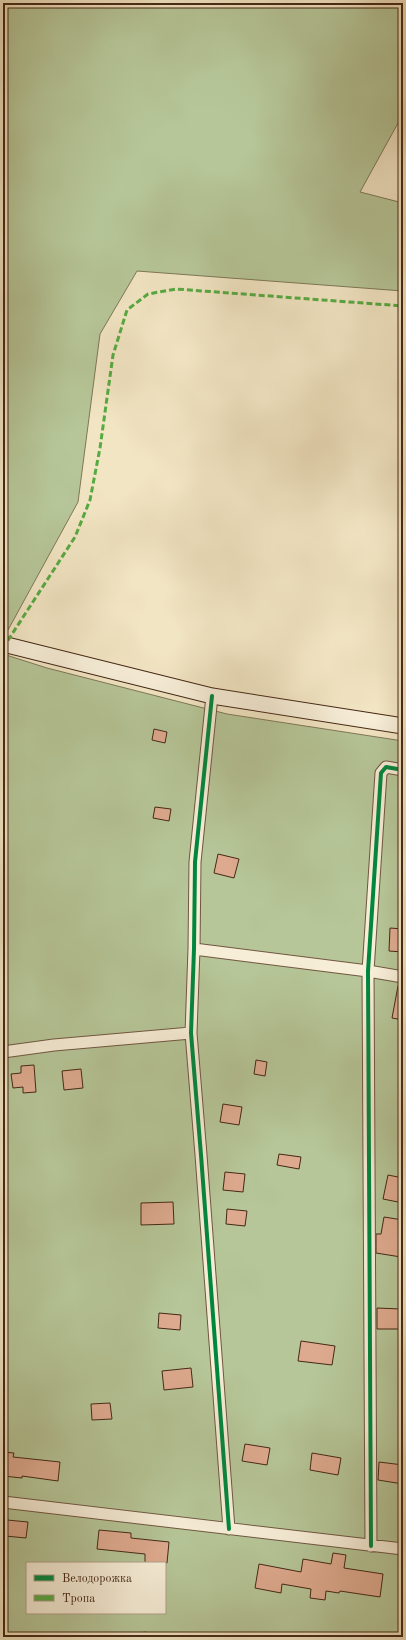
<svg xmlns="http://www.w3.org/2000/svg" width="406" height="1640" font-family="'Old Standard TT',serif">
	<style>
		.green { fill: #b6c698; stroke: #7e7756; fill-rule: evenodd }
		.building { fill: #deaa8f; stroke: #452815 }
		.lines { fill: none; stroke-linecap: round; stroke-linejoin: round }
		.street-casing { stroke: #705740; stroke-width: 13 }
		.secondary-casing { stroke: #452815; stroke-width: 17 }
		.street { stroke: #f7eed8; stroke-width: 11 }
		.secondary { stroke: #f7eed8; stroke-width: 15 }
		.quiet { stroke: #56aa42; stroke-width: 3; stroke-dasharray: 6 3; stroke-linecap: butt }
		.cycleway-casing { stroke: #f7eed8; stroke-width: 6 }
		.cycleway { stroke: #00873e; stroke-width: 4 }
	</style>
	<rect width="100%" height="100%" fill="#f2e5c3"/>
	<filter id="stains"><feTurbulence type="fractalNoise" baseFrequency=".005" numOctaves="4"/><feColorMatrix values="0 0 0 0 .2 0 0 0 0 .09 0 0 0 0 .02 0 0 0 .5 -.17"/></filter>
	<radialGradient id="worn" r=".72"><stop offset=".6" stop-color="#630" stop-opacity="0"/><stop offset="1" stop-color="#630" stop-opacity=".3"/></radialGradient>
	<path class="green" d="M3,3H403V114L360,192L403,203V291L137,271L100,334L78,502L8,630L3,628Z
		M3,654L47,668L227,714L403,741V1637H124L146,1632L100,1637H3ZM27,1563H165V1613H27Z"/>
	<path class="building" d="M154,729L167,732L165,743L152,740Z
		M155,807L171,809L169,821L153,818Z
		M218,854L239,859L234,878L214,873Z
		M390,928L403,929V952L389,951Z
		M398,986L403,987V1020L392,1018Z
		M256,1060L267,1062L265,1076L254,1074Z
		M34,1065L36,1092L23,1093V1087L13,1088L11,1074L21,1073V1066Z
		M81,1069L83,1088L64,1090L62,1071Z
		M223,1104L242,1107L239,1125L220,1122Z
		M279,1154L301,1157L299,1169L277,1165Z
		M225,1172L245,1174L243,1192L223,1190Z
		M388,1175L403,1178V1203L383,1199Z
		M173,1202L174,1224L141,1225V1203Z
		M227,1209L247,1211L245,1226L226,1224Z
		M384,1217L403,1220V1243L401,1257L376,1253V1234H381Z
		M377,1308L401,1309L400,1329H377Z
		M159,1313L181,1315L180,1330L158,1328Z
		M301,1341L335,1346L332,1365L298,1361Z
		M191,1368L193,1387L164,1390L162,1371Z
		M110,1403L112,1419L92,1420L91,1404Z
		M245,1444L270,1448L267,1465L242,1461Z
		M3,1452L14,1453L13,1457L60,1462L58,1481L22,1476V1478L3,1476Z
		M312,1453L341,1458L338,1475L310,1470Z
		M379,1462L403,1465V1484L378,1480Z
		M7,1520L28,1522L26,1538L5,1536Z
		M99,1530L131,1533V1538L169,1542L167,1563H145V1554L97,1549Z
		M333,1553L346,1555L344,1568L383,1574L380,1597L340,1591L339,1593L326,1591L325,1600L310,1598L311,1589L282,1584L281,1593L255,1588L259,1564L301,1572L303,1559L331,1564Z"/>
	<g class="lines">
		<g class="street-casing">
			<path id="street" d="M212,696L195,862L194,949L191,1033L201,1155L229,1529
				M194,949L368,971L403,977
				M3,1052L54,1045L191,1033
				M3,1502L403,1549
				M371,1546L368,971L381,773L386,767L403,770"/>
		</g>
		<g class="secondary-casing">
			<path id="secondary" d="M3,644L212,696L403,726"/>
		</g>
		<use href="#street" class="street"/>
		<use href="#secondary" class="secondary"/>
		<path class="quiet" d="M3,648L75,537L90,500L100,448L113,355L127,310L148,294L176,289L403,306"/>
		<g class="cycleway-casing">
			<path id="cycleway" d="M212,696L195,862L194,949L191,1033L201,1155L229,1529
				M371,1546L368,971L381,773L386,767L403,770"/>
		</g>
		<use href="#cycleway" class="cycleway"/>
	</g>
	<rect width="406" height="1640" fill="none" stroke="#f2e5c3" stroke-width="16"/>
	<rect x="4" y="4" width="398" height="1632" fill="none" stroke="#452815" stroke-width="2"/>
	<rect x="8" y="8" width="390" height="1624" fill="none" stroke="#452815"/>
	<rect x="26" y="1562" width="140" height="52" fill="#f7eed8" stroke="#b09f8a"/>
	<rect x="34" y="1575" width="20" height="6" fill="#00873e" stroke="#b09f8a"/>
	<text x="62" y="1582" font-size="12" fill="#452815">Велодорожка</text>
	<rect x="34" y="1595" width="20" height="6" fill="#56aa42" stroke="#b09f8a"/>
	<text x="62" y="1602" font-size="12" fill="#452815">Тропа</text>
	<rect width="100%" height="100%" filter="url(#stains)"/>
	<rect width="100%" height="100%" fill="url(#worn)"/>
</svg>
